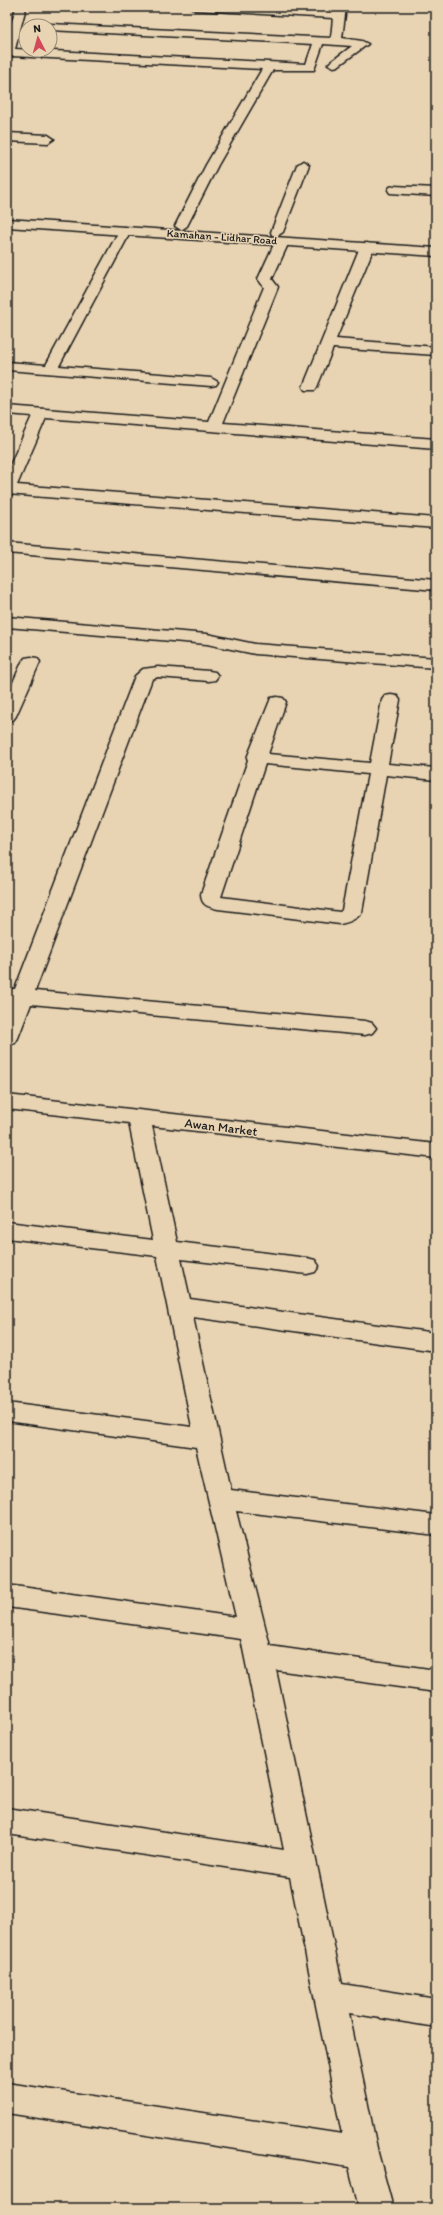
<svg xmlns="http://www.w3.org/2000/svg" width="443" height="2215" viewBox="0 0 443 2215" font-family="Itim,sans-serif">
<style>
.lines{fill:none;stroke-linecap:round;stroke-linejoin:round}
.minor-casing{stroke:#1c1c1c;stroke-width:3}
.major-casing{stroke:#1c1c1c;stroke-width:3}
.minor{fill:#e8d4b3;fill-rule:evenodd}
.major{fill:#e8d4b3;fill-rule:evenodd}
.labels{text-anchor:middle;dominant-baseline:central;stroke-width:3;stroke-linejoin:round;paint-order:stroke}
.far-street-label{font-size:11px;fill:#1c1c1c;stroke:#e8d4b3}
.street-label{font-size:13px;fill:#1c1c1c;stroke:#e8d4b3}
</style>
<rect width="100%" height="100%" fill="#e8d4b3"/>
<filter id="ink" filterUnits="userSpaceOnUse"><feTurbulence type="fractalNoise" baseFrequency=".025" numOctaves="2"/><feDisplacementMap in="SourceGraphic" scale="8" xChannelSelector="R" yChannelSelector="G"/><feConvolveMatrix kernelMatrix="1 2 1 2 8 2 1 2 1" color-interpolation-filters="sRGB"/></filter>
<g filter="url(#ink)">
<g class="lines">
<defs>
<path id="minor" d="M16 7H26L15 49 306 64 313 44 50 30V26H45L50 24 331 38 333 18 195 10 190 7H253L335 12 336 7H346L342 38 362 41 368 44 338 66 334 67 328 64 352 46 323 44 314 70H273L218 165 187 226 181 230 175 226 206 165 262 69 12 56 7 58V39Z
M7 133 48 135 54 139 48 143 7 141Z
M303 161 309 165 283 232 277 236 272 235 271 232 297 165Z
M394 186 436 188V196L390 193 388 190 390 187Z
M125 227 131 231 59 366 211 378 218 382 216 385 211 386 7 370V362L46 365 119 231Z
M282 238 289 242 272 279 278 287 223 423 436 439V449L46 418 17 485 436 518V528L7 494V472L32 416 7 414V406L209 422 264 287 258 279 275 242Z
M367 243 374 247 336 339 436 347V355L333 348 317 387 315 390H305L303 387 360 247Z
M7 543 436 580V590L7 553Z
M7 617 207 634 255 644 436 658V668L255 654 207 644 7 627Z
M31 657 37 658 40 662 16 716 13 720 7 721V696L22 662 25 658Z
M158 667 209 671 215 672 218 676 215 680 209 681 158 677 152 679 35 991 365 1021 372 1023 376 1028 372 1033 365 1035 31 1004 18 1038 15 1043 7 1045V1010L10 1002 7 1001V989H15L135 676 143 669Z
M391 695 397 696 400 700 388 764 436 768V780L386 775 362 912C356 920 349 922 340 924L218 909C208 907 201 905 201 894L248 760 247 758 271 698 277 697 283 698 286 702 268 754 370 763 382 700 385 696ZM265 764 368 774 342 910 340 912 221 897Z
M7 1095 436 1144V1158L152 1126 177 1242 307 1258 315 1260 319 1266 315 1272 307 1274 181 1259 190 1299 436 1333V1351L193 1317 231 1490 436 1515V1535L236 1511 270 1646 436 1670V1692L276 1670 342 1984 436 1999V2027L349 2013 378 2153 393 2208H359L349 2167 7 2113V2083L342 2134 290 1877 7 1834V1808L284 1850 241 1639 7 1607V1585L236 1617 196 1447 7 1421V1403L192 1427 157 1256 7 1238V1222L153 1240 129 1123 7 1109Z"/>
<path id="major" d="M7 219 436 248V256L7 227Z"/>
</defs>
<use href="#minor" class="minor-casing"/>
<use href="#major" class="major-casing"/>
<use href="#minor" class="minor"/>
<use href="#major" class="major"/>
</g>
</g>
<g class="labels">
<g class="far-street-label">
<text transform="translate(222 237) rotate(4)">Kamahan - Lidhar Road</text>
</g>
<g class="street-label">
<text transform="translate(221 1127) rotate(7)">Awan Market</text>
</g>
</g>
<rect width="443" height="2215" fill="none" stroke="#e8d4b3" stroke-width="24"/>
<rect x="12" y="12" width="419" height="2191" fill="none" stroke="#1c1c1c" stroke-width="1.5" filter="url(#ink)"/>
<g transform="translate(38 38) rotate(354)"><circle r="19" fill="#e8d4b3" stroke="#968a77"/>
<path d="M0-3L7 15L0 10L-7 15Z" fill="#d1495b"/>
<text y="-6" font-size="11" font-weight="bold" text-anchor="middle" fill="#1c1c1c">N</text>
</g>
</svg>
